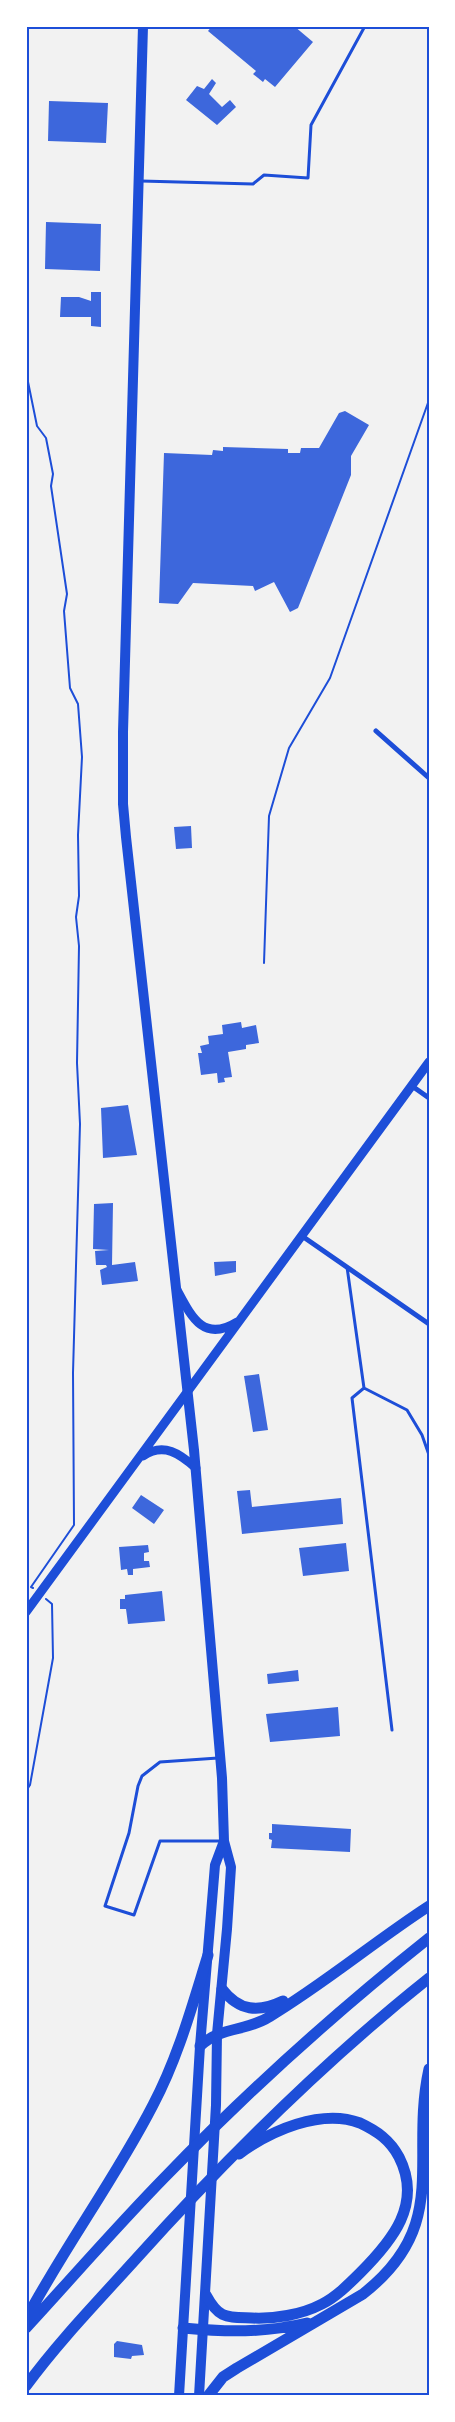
<svg xmlns="http://www.w3.org/2000/svg" width="455" height="2422" viewBox="0 0 455 2422" font-family="'Fira Sans Condensed',sans-serif">
<style>
.building{fill:#3d67dc}
.lines{fill:none;stroke-linecap:round;stroke-linejoin:round}
.path{stroke:#1d4ed8;stroke-width:2}
.service{stroke:#1d4ed8;stroke-width:3}
.minor{stroke:#1d4ed8;stroke-width:5}
.secondary{stroke:#1d4ed8;stroke-width:9}
.primary{stroke:#1d4ed8;stroke-width:10}
.motorway{stroke:#1d4ed8;stroke-width:11}
.neatline{fill:none;stroke:#1d4ed8;stroke-width:2}
</style>
<rect width="100%" height="100%" fill="#f2f2f2"/>
<path class="building" d="M212 26H294L313 42 275 87 265 79 263 82 253 74 256 71 208 31Z
M212 79 216 83 209 94 222 107 230 100 236 107 217 125 186 100 197 86 204 89Z
M49 101 108 103 106 143 48 141Z
M46 222 101 224 100 271 45 269Z
M91 292H101V327L91 326V317H60L61 297H79L91 301Z
M345 411 369 425 351 456V475L298 608 290 612 274 582 255 591 253 586 193 583 178 604 159 603 164 453 212 455 213 450 223 451V447L288 449V453H300L301 448H319L339 413Z
M191 826 192 848 176 849 174 827Z
M241 1022 242 1028 256 1025 259 1043 246 1045V1049L228 1052 232 1077 224 1078 225 1082 218 1083 217 1073 201 1075 198 1053H202L200 1046 209 1044 208 1036 223 1034 222 1025Z
M128 1105 137 1155 103 1158 101 1108Z
M113 1203 112 1265 135 1262 138 1281 102 1285 100 1270 107 1267 106 1265H96L95 1251 109 1250 93 1249 94 1204Z
M236 1261V1272L215 1276 214 1262Z
M259 1374 268 1430 253 1432 244 1376Z
M250 1490 252 1507 341 1498 343 1524 242 1534 237 1491Z
M141 1495 164 1510 154 1524 132 1508Z
M346 1543 349 1571 303 1576 299 1548Z
M148 1545 149 1552 144 1553V1561H149L150 1567 133 1569V1575H128L127 1569 121 1570 119 1547Z
M162 1591 165 1621 128 1624 126 1609H120V1599H125V1595Z
M298 1670 299 1681 268 1684 267 1674Z
M338 1707 340 1736 270 1742 266 1714Z
M272 1824 351 1829 350 1852 271 1848 272 1840 269 1839V1833H272Z
M117 2341 142 2345 144 2355 132 2356 131 2359 114 2357V2344Z"/>
<g class="lines">
<path class="path" d="M26 372 37 426 46 438 53 474 51 486 67 594 64 611 70 688 78 704 82 757 78 835 79 896 76 917 79 946 77 1063 80 1124 73 1373 74 1525 31 1587 33 1588
M264 963 269 816 289 748 330 678 429 400
M26 1791 30 1785 53 1658 52 1604 46 1599"/>
<path class="service" d="M141 181 253 184 264 175 308 178 311 125 365 26
M347 1267 364 1388
M364 1388 352 1398 392 1730
M364 1388 407 1410 422 1435 429 1455
M218 1758 160 1762 142 1776 138 1786 129 1833 105 1906 134 1915 160 1841H221"/>
<path class="minor" d="M376 731 429 778
M412 1086 429 1098
M302 1236 429 1324"/>
<path class="secondary" d="M177 1290C191 1316 203 1343 237 1322
M143 1456C164 1442 180 1454 196 1468
M26 1612 429 1062"/>
<path class="primary" d="M143 26 123 732V804L126 837 194 1450 222 1778 224 1841 231 1867 227 1929 217 2034 216 2105 199 2396
M179 2396 200 2046 215 1865 224 1841"/>
<path class="motorway" d="M222 1989C239 2011 258 2013 283 2001
M200 2046C219 2027 248 2031 269 2017 324 1984 375 1941 429 1906
M206 2295C219 2319 226 2317 252 2318 274 2319 301 2315 322 2304 336 2297 348 2285 360 2273 392 2241 423 2204 399 2157 390 2140 377 2131 360 2123 321 2108 270 2131 239 2154
M26 2319C65 2246 115 2179 153 2105 178 2058 192 2006 208 1955
M26 2328C72 2278 117 2226 165 2177 247 2092 336 2012 429 1938
M183 2328C226 2332 265 2333 307 2323
M26 2386C59 2341 98 2301 135 2260 226 2159 322 2063 429 1978
M208 2396 223 2377 237 2368 363 2294C452 2224 409 2160 429 2069"/>
</g>
<rect width="455" height="2422" fill="none" stroke="#ffffff" stroke-width="55"/>
<rect x="28" y="28" width="400" height="2366" class="neatline"/>
</svg>
